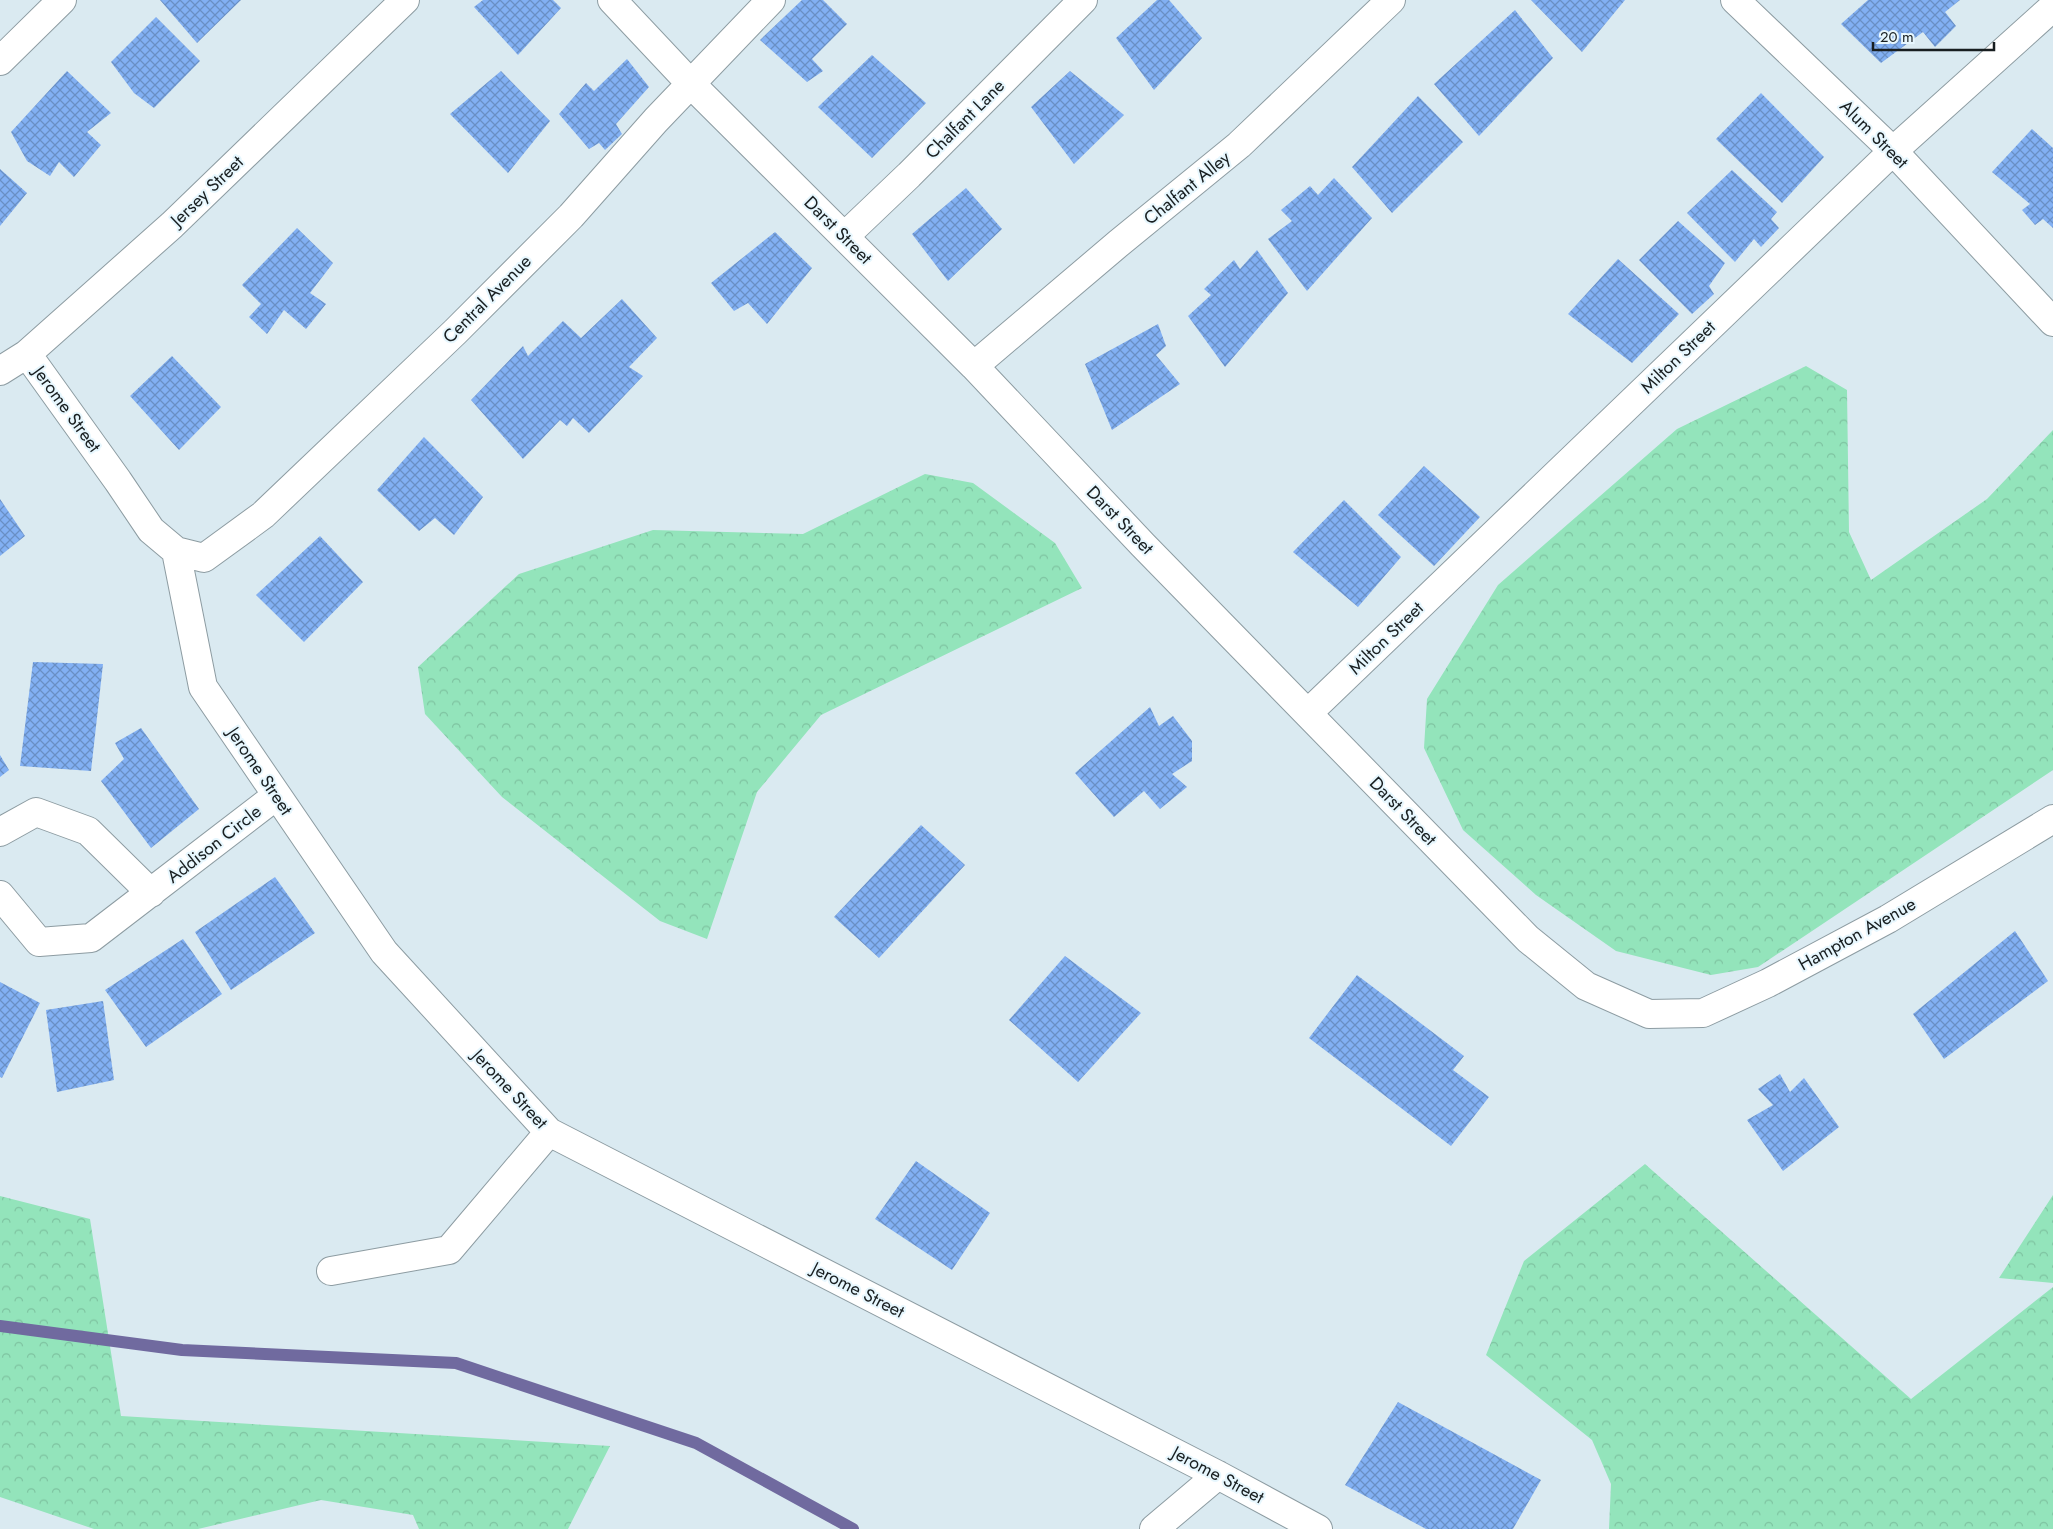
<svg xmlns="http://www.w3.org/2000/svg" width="2053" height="1529" viewBox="0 0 2053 1529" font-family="Jost,sans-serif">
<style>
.forest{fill:url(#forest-crowns)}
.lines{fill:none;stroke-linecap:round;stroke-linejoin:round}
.stream{stroke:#706a9f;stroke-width:12}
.building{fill:url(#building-cross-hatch)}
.minor-casing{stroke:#8d9ca2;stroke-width:30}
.minor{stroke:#fff;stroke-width:28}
.labels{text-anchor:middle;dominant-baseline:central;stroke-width:4;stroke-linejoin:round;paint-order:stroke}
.street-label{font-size:18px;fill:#181e20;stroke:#e7f7fe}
</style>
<defs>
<pattern id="forest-crowns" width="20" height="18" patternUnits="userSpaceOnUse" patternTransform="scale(1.25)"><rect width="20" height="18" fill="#93e4bb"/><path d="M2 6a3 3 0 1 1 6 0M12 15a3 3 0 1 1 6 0" fill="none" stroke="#7ec3a0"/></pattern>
<pattern id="building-cross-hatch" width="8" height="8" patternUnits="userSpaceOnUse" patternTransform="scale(1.25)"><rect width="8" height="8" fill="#82b0f3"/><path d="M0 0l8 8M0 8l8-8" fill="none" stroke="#698fc4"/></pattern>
</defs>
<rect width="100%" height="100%" fill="#daeaf1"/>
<path class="forest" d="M1806 366 1847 390 1849 532 1871 580 1987 499 2053 430V770L1758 967 1711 975 1616 951 1536 895 1463 830 1424 748 1427 699 1498 585 1677 429Z
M925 474 973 483 1055 543 1082 588 821 715 757 792 707 939 660 921 502 797 425 714 418 667 519 574 653 530 803 534Z
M1645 1164 1911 1399 2053 1287V1529H1609L1611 1484 1592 1440 1486 1355 1524 1261Z
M2053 1195V1283L1999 1278Z
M0 1196 90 1219 121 1416 610 1446 568 1529H419L413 1515 321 1500 198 1529H94L0 1497Z"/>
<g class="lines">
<path class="stream" d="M0 1326 182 1350 456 1363 696 1443 853 1529"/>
</g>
<path class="building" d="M160 0H241L197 43Z
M483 0H553L561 8 518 55 474 7Z
M802 0H823L847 24 812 59 823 71 807 82 760 40Z
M1157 0H1169L1202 38 1154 90 1116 38Z
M1531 0H1625L1582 52Z
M1868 0H1960L1945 12 1956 26 1935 47 1923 32 1881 63 1841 24Z
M1515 10 1553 58 1479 136 1434 84Z
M156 17 200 61 154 108 134 93 111 62Z
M872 55 926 103 872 158 818 107Z
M627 59 649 87 616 124 622 134 605 150 599 143 589 149 559 114 586 83 594 91Z
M67 71 111 113 87 132 101 145 74 177 59 162 50 176 27 161 11 132Z
M501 71 550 121 508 173 450 114Z
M1070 71 1124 115 1074 164 1031 107Z
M1761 93 1824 157 1782 203 1716 139Z
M1418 96 1463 142 1392 213 1352 167Z
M2032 129 2053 148V228L2043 219 2035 225 2022 210 2030 204 1992 172Z
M0 169 27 193 0 226Z
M1732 170 1777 212 1771 219 1779 228 1761 247 1754 239 1735 262 1687 213Z
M1334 178 1372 218 1307 291 1268 239 1292 221 1281 210 1310 186 1318 195Z
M966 188 1002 229 948 281 912 234Z
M1678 221 1725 263 1709 286 1714 294 1692 314 1639 260Z
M297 228 333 263 310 293 326 304 306 329 284 310 267 334 249 317 261 304 242 285Z
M775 232 812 268 767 324 748 303 734 311 711 283Z
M1257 250 1288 293 1225 367 1188 316 1211 295 1204 289 1234 260 1240 269Z
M1618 259 1679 314 1632 363 1568 314Z
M622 299 657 338 629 367 643 376 589 433 573 418 567 426 560 420 523 459 471 400 523 346 528 356 563 321 581 338Z
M1158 324 1166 346 1156 355 1180 384 1112 430 1085 364Z
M172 356 221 407 179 450 130 396Z
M424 437 483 497 454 535 435 518 419 531 377 490Z
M1424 466 1480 517 1434 566 1378 515Z
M0 499 25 536 0 556Z
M1344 500 1401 557 1358 607 1293 552Z
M320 536 363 582 304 642 256 595Z
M33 662 103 664 91 771 20 766Z
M1150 707 1159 726 1173 716 1192 741V761L1172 774 1187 787 1160 809 1144 791 1114 817 1075 773Z
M141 728 199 809 151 848 101 781 124 759 115 743Z
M0 755 9 770 0 777Z
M921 825 965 865 879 958 834 917Z
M275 877 315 933 231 990 195 932Z
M2015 931 2048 981 1944 1059 1913 1014Z
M183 939 222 994 146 1047 105 990Z
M1065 956 1141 1013 1078 1082 1009 1020Z
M1357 975 1464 1056 1453 1070 1489 1097 1451 1146 1309 1038Z
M0 982 40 1003 2 1078 0 1077Z
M103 1001 114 1080 57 1092 46 1010Z
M1780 1074 1790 1092 1804 1078 1839 1127 1783 1171 1747 1120 1773 1105 1758 1089Z
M916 1161 990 1213 952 1270 875 1219Z
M1398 1402 1541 1480 1513 1529H1426L1345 1485Z"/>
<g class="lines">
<defs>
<path id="minor" d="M612 0 691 84 974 366 1143 545 1528 939 1586 986 1649 1014 1703 1013 1768 983 1888 919 2053 819
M1735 0 1893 151 2053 322
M0 61 62 0
M845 236 909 175 1083 0
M27 354 118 481 151 530 176 551 203 687 384 952 549 1132 1218 1475 1318 1529
M974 366 1119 243 1239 145 1391 0
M0 371 27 354 172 225 405 0
M176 551 204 558 263 515 455 332 571 216 656 120 771 0
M1308 713 1893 151 2053 7
M0 832 36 812 88 831 151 893
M0 895 39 942 91 938 276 796
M331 1271 449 1250 549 1132
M1154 1529 1218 1475"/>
</defs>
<use href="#minor" class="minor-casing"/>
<use href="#minor" class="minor"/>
</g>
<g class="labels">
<g class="street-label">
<text transform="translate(965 119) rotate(-45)">Chalfant Lane</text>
<text transform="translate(1874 134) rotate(45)">Alum Street</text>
<text transform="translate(1187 188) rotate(-39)">Chalfant Alley</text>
<text transform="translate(207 191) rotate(-44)">Jersey Street</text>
<text transform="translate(838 230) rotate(45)">Darst Street</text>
<text transform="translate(487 299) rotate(-45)">Central Avenue</text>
<text transform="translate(1678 357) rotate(-44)">Milton Street</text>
<text transform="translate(67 409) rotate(54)">Jerome Street</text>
<text transform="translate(1120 520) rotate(46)">Darst Street</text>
<text transform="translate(1386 638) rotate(-44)">Milton Street</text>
<text transform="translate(260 771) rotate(56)">Jerome Street</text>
<text transform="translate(1403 811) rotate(46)">Darst Street</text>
<text transform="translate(214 844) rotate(-38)">Addison Circle</text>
<text transform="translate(1857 934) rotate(-29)">Hampton Avenue</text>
<text transform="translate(510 1089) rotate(47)">Jerome Street</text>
<text transform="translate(858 1290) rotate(27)">Jerome Street</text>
<text transform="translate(1218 1475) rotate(28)">Jerome Street</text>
</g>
</g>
<path d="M1873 42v8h121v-8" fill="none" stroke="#181e20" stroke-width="2.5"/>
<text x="1880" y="42" font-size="15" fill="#181e20" stroke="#e7f7fe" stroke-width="4" paint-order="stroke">20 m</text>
</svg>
